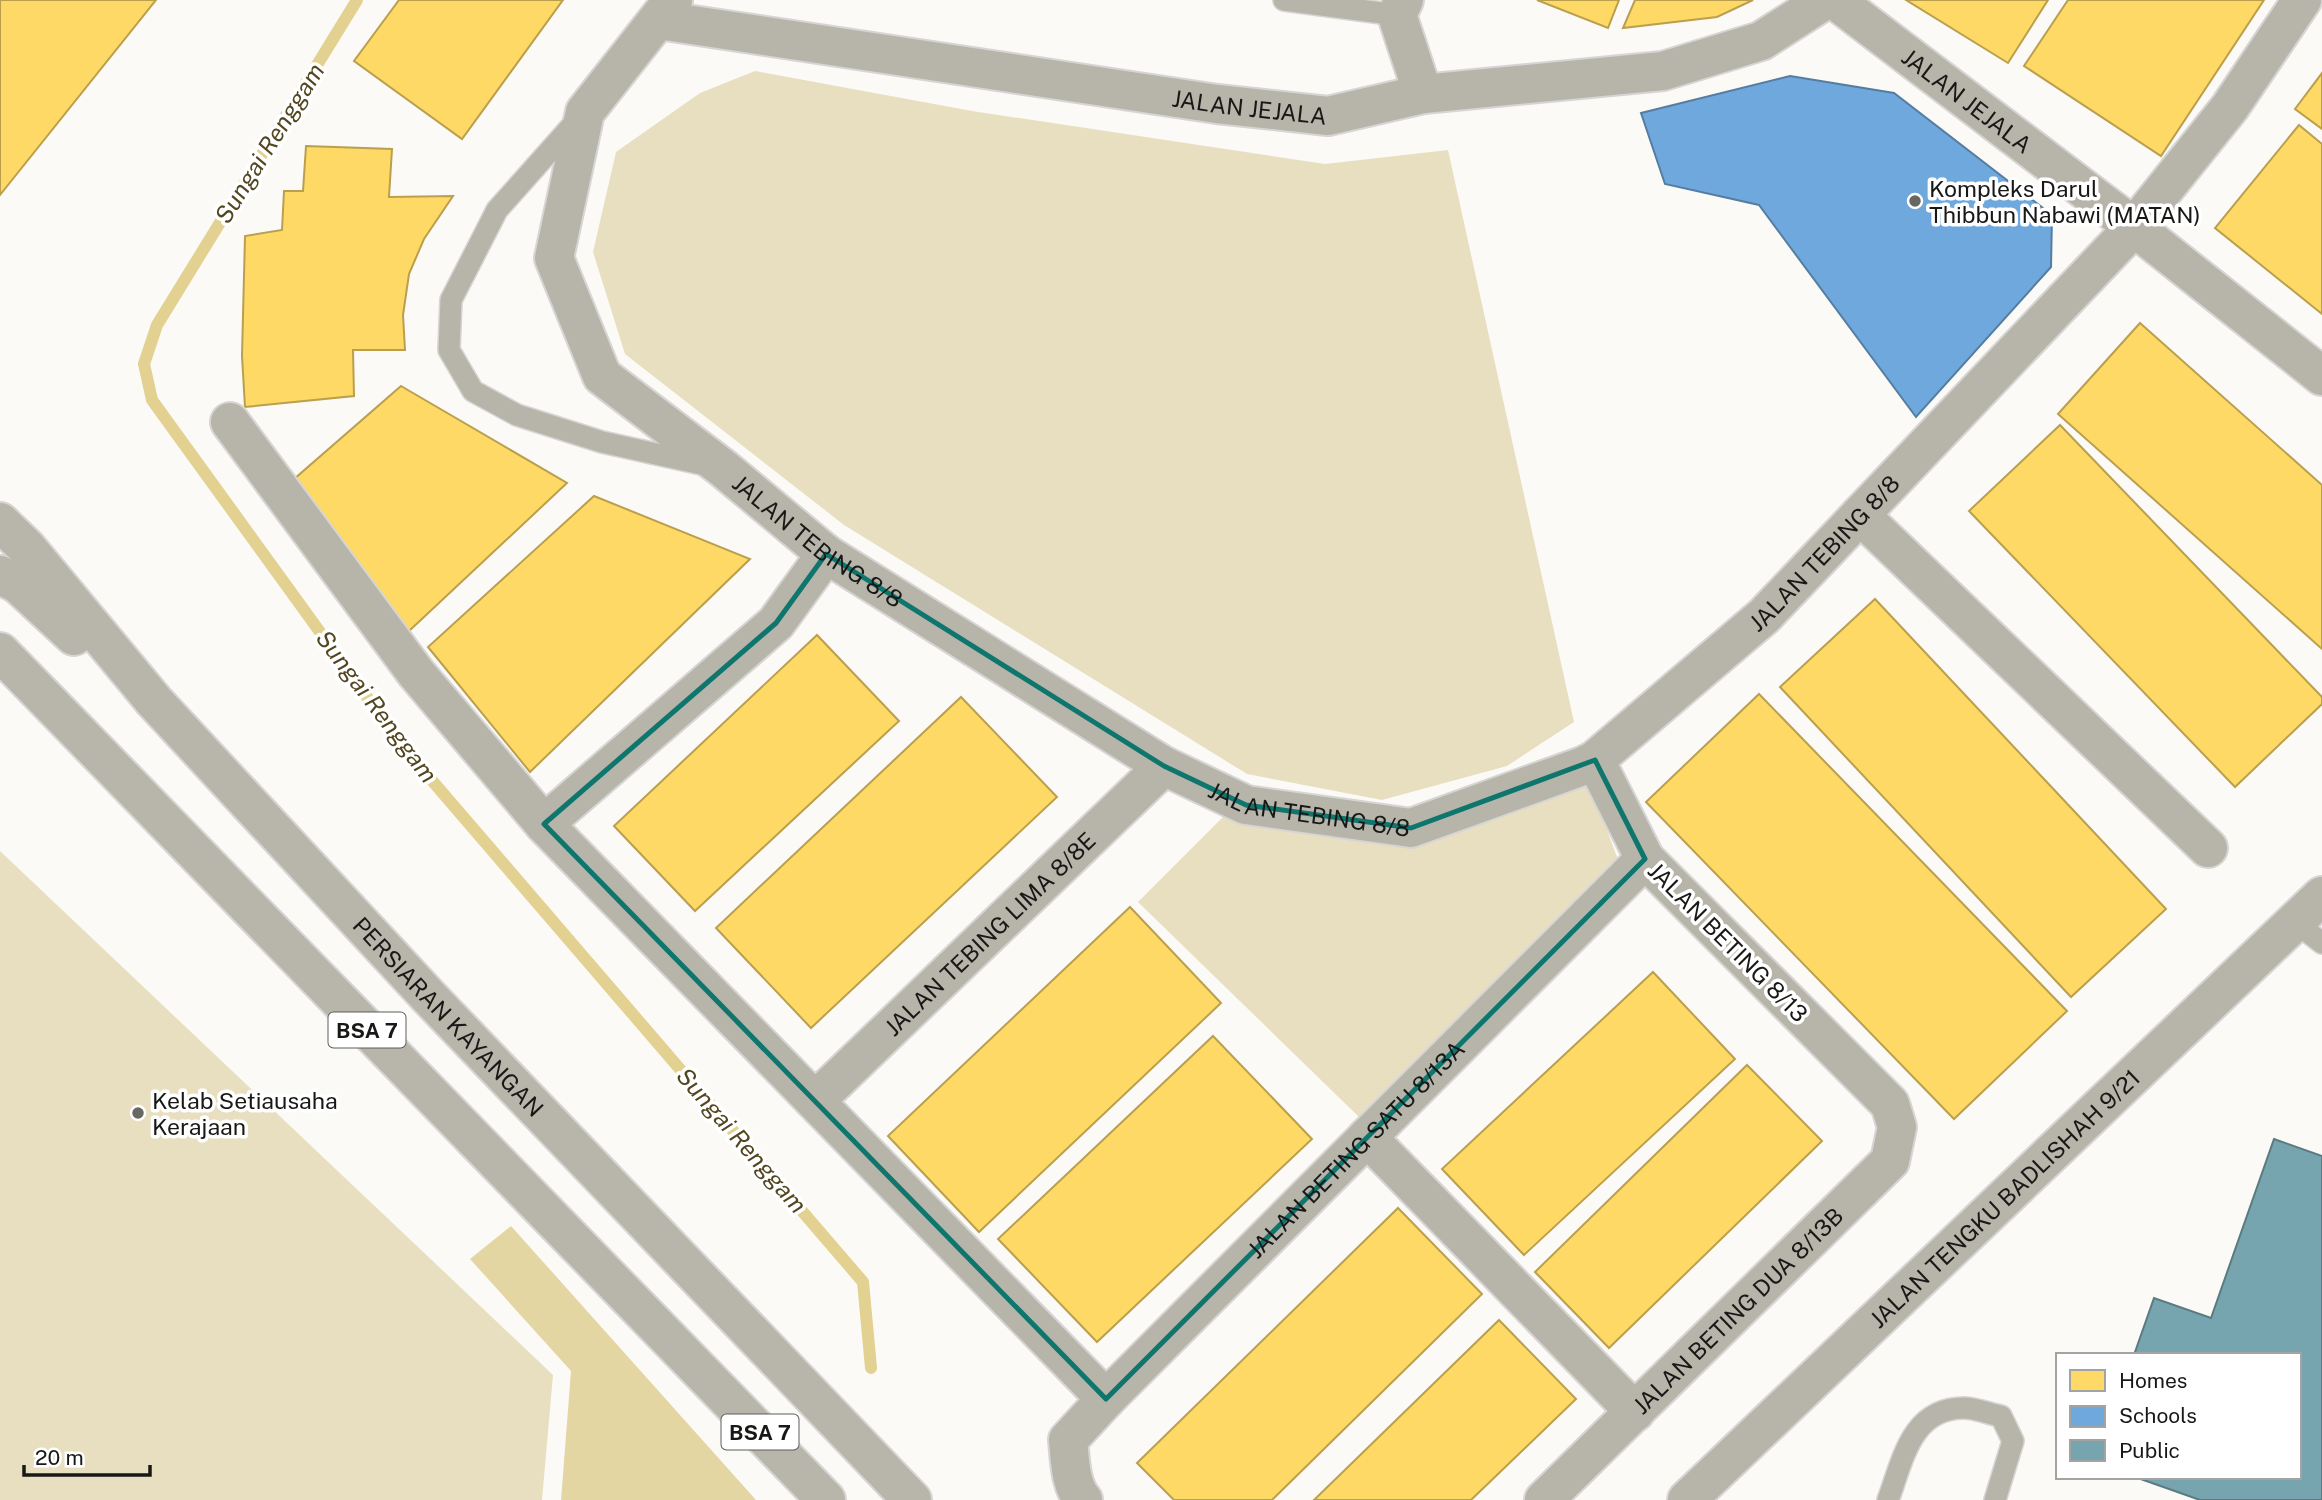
<svg xmlns="http://www.w3.org/2000/svg" width="2322" height="1500" viewBox="0 0 2322 1500" font-family="'Public Sans',sans-serif">
<style>
.green{fill:#e8dfc1}
.forest{fill:#e4d6a3}
.homes{fill:#ffd966;stroke:#ba9f4e;stroke-width:2}
.schools{fill:#6fa8dc;stroke:#557da1;stroke-width:2}
.public{fill:#76a5af;stroke:#5a7b81;stroke-width:2}
.lines{fill:none;stroke-linecap:round;stroke-linejoin:round}
.stream{stroke:#e3d191;stroke-width:12}
.service-casing{stroke:#d6d5d3;stroke-width:24}
.minor-casing{stroke:#d6d5d3;stroke-width:42}
.tertiary-casing{stroke:#d6d5d3;stroke-width:42}
.primary-casing{stroke:#d6d5d3;stroke-width:42}
.service{stroke:#b7b4aa;stroke-width:21}
.minor{stroke:#b7b4aa;stroke-width:38}
.tertiary{stroke:#b7b4aa;stroke-width:38}
.primary{stroke:#b8b5aa;stroke-width:38}
.marked{fill:none;stroke:#0f766e;stroke-width:5;stroke-linejoin:round}
.poi-dot{fill:#676764;stroke:#fff;stroke-width:2.5}
.labels{text-anchor:middle;dominant-baseline:central;stroke-width:7;stroke-linejoin:round;paint-order:stroke}
.shield{fill:#fff;stroke:#5d5d5c;stroke-width:2}
.shield-label{font-size:21px;font-weight:bold;fill:#181816}
.street-label{font-size:23px;fill:#181816;stroke:#fff}
.poi-label{font-size:23px;fill:#181816;stroke:#fff;text-anchor:start}
.water-label{font-size:24px;font-style:italic;fill:#534721;stroke:#fff}
</style>
<rect width="100%" height="100%" fill="#fbfaf6"/>
<path class="green" d="M755 71 972 111 1325 164 1448 150 1574 722 1507 766 1382 800 1247 774 844 525 625 354 593 252 616 152 700 93Z
M1590 786 1619 862 1359 1117 1138 902 1230 810 1411 839Z
M0 851 553 1375 542 1500H0Z"/>
<path class="forest" d="M511 1226 756 1500H561L571 1371 470 1259Z"/>
<path class="homes" d="M0 0H156L0 195Z
M399 0H563L462 139 354 61Z
M1537 0H1619L1608 28Z
M1635 0H1753L1717 17 1623 28Z
M1906 0H2048L2008 63Z
M2068 0H2264L2161 156 2024 66Z
M2322 73V129L2295 109Z
M2299 125 2322 144V314L2215 228Z
M306 146 392 149 389 197 453 196 424 239 409 274 403 315 405 350H353L354 396 245 407 242 356 245 236 282 230 284 191H303Z
M2140 323 2322 485V649L2058 414Z
M401 386 567 483 408 632 293 480Z
M2060 425 2322 697V704L2235 787 1969 511Z
M594 496 750 559 530 772 428 647Z
M1875 599 2166 909 2071 997 1780 687Z
M817 635 899 721 695 911 614 826Z
M1759 694 2067 1011 1954 1119 1646 802Z
M961 697 1057 797 811 1028 716 928Z
M1130 907 1221 1003 979 1232 888 1136Z
M1653 972 1735 1059 1524 1255 1442 1169Z
M1213 1036 1312 1139 1097 1342 998 1239Z
M1747 1065 1822 1141 1609 1348 1535 1272Z
M1398 1208 1482 1294 1272 1500H1174L1137 1463Z
M1499 1320 1576 1399 1471 1500H1314Z"/>
<path class="schools" d="M1790 76 1894 93 2052 215 2051 267 1916 417 1759 205 1665 184 1641 113Z"/>
<path class="public" d="M2274 1139 2322 1156V1500H2200L2135 1477H2299V1355H2134L2154 1298 2211 1318Z"/>
<g class="lines">
<path class="stream" d="M357 0 157 325 144 364 152 400 404 748 863 1282 871 1368"/>
<defs>
<path id="service" d="M1284 0 1397 15
M579 118 497 210 451 300 449 350 473 391 517 415 602 442 706 465
M2295 922 2322 943
M1888 1500C1903 1460 1911 1408 1964 1408 1976 1408 1989 1414 2001 1416L2013 1441 1995 1500"/>
<g id="minor">
<path id="s1" d="M673 0 585 112 554 258 602 376 724 469 826 554 1164 766 1246 805 1411 828 1583 766 1595 760 1764 616 2134 227 2230 107 2302 0"/>
<path d="M1404 0 1397 15 1423 94"/>
<path id="s2" d="M1835 0 2134 227 2322 376"/>
<path id="s3" d="M659 20 1217 104 1328 116 1423 94 1663 71 1761 41 1825 0"/>
<path d="M230 422 416 673 544 824 1106 1399"/>
<path d="M1860 515 2208 848"/>
<path d="M544 824 776 623 826 554"/>
<path id="s4" d="M815 1101 1164 766"/>
<path d="M1367 1137 1635 1412"/>
<path id="s5" d="M1083 1500C1070 1485 1070 1459 1068 1440L1106 1399 1645 859"/>
<path id="s6" d="M1544 1500 1890 1161 1897 1127 1890 1104 1645 859 1595 760"/>
</g>
<g id="tertiary">
<path id="s7" d="M1687 1500 2322 896"/>
</g>
<g id="primary">
<path id="s8" d="M0 522 27 548 154 701 428 996 912 1500"/>
<path d="M0 575 18 584 74 636"/>
<path d="M0 652 826 1500"/>
</g>
</defs>
<use href="#service" class="service-casing"/>
<use href="#minor" class="minor-casing"/>
<use href="#tertiary" class="tertiary-casing"/>
<use href="#primary" class="primary-casing"/>
<use href="#service" class="service"/>
<use href="#minor" class="minor"/>
<use href="#tertiary" class="tertiary"/>
<use href="#primary" class="primary"/>
</g>
<path class="marked" d="M826 554 1164 766 1246 805 1411 828 1595 760 1645 859 1106 1399 544 824 776 623Z"/>
<g class="poi-dot">
<circle cx="1915" cy="201" r="7"/>
<circle cx="138" cy="1113" r="7"/>
</g>
<g class="labels">
<g class="shield">
<rect x="328.5" y="1012.5" width="77" height="35" rx="5"/>
<rect x="721.5" y="1414.5" width="77" height="35" rx="5"/>
</g>
<g class="shield-label">
<text x="367" y="1030">BSA 7</text>
<text x="760" y="1432">BSA 7</text>
</g>
<g class="street-label">
<text stroke="none"><textPath href="#s2" startOffset="166">JALAN JEJALA</textPath></text>
<text stroke="none"><textPath href="#s3" startOffset="597">JALAN JEJALA</textPath></text>
<text stroke="none"><textPath href="#s1" startOffset="691">JALAN TEBING 8/8</textPath></text>
<text stroke="none"><textPath href="#s1" startOffset="1867">JALAN TEBING 8/8</textPath></text>
<text stroke="none"><textPath href="#s1" startOffset="1258">JALAN TEBING 8/8</textPath></text>
<text stroke="none"><textPath href="#s4" startOffset="242">JALAN TEBING LIMA 8/8E</textPath></text>
<text transform="translate(1728 942) rotate(45)">JALAN BETING 8/13</text>
<text stroke="none"><textPath href="#s8" startOffset="668">PERSIARAN KAYANGAN</textPath></text>
<text stroke="none"><textPath href="#s5" startOffset="472">JALAN BETING SATU 8/13A</textPath></text>
<text stroke="none"><textPath href="#s7" startOffset="438">JALAN TENGKU BADLISHAH 9/21</textPath></text>
<text stroke="none"><textPath href="#s6" startOffset="271">JALAN BETING DUA 8/13B</textPath></text>
</g>
<g class="poi-label">
<text x="1929" y="188">Kompleks Darul<tspan x="1929" dy="26">Thibbun Nabawi (MATAN)</tspan></text>
<text x="152" y="1100">Kelab Setiausaha<tspan x="152" dy="26">Kerajaan</tspan></text>
</g>
<g class="water-label">
<text transform="translate(269 143) rotate(-58)">Sungai Renggam</text>
<text transform="translate(377 706) rotate(53)">Sungai Renggam</text>
<text transform="translate(742 1140) rotate(49)">Sungai Renggam</text>
</g>
</g>
<rect x="2056" y="1353" width="245" height="126" fill="#ffffff" stroke="#a3a3a2" stroke-width="2"/>
<rect x="2070" y="1370" width="35" height="21" fill="#ffd966" stroke="#a3a3a2" stroke-width="2"/>
<text x="2119" y="1388" font-size="21" fill="#181816">Homes</text>
<rect x="2070" y="1406" width="35" height="21" fill="#6fa8dc" stroke="#a3a3a2" stroke-width="2"/>
<text x="2119" y="1423" font-size="21" fill="#181816">Schools</text>
<rect x="2070" y="1440" width="35" height="21" fill="#76a5af" stroke="#a3a3a2" stroke-width="2"/>
<text x="2119" y="1458" font-size="21" fill="#181816">Public</text>
<path d="M24 1465v10h126v-10" fill="none" stroke="#181816" stroke-width="3.5"/>
<text x="35" y="1465" font-size="21" fill="#181816" stroke="#ffffff" stroke-width="5" paint-order="stroke">20 m</text>
</svg>
